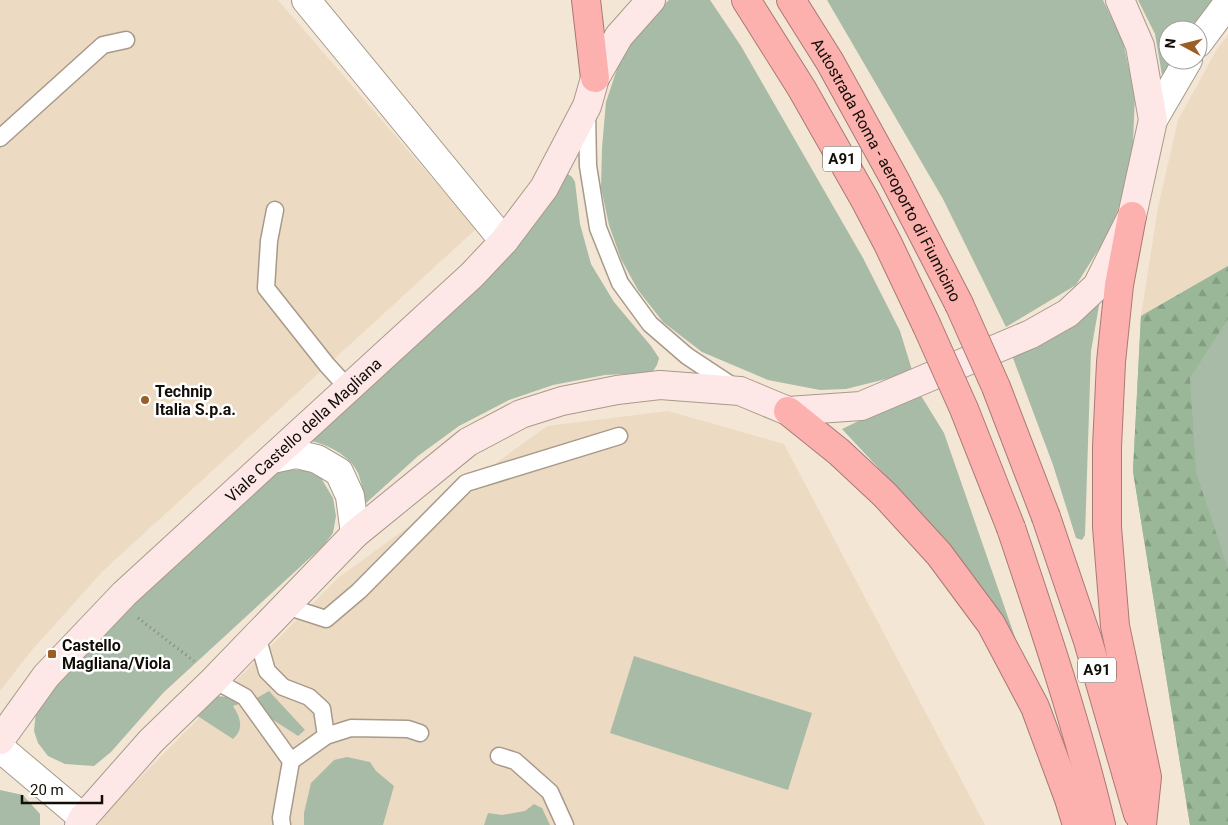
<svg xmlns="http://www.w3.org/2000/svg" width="1228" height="825" viewBox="0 0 1228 825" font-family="Roboto,sans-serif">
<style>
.built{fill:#eddac3}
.green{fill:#a8bba6}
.forest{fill:url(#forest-firs)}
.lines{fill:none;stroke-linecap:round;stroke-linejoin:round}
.lane-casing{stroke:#a79a8a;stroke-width:19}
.street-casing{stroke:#a79a8a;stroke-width:30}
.secondary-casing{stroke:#a79a8a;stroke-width:30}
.highway-casing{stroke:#aa7874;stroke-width:30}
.path{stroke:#898074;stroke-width:3;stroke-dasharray:1 4;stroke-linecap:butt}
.lane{stroke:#fff;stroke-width:16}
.street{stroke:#fff;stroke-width:28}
.secondary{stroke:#fee8e7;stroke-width:28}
.highway{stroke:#fcb1ae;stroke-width:28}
.highway-bridge-casing{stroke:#aa7874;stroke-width:30;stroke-linecap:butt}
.highway-bridge{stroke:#fcb1ae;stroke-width:28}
.poi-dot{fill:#9d5e26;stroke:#fff;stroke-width:2}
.labels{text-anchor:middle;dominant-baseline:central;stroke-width:5;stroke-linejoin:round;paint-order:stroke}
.shield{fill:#fff;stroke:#585651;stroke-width:1}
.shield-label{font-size:15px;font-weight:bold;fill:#110d07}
.street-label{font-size:16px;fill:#110d07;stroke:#fff}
.poi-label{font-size:16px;font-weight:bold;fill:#110d07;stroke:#fff;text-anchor:start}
</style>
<defs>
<pattern id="forest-firs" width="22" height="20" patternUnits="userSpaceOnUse" patternTransform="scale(1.25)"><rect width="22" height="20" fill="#9ab798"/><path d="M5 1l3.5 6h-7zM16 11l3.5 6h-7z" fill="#849c82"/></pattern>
</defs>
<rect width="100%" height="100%" fill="#f4e6d5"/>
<path class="built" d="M0 0H278L476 229 103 571 31 651 0 691Z
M1228 35V266L1141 316 1158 207 1178 120 1217 49Z
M668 411 784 444 985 825H98L103 815 338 578 547 426Z"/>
<path class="green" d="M669 0H710L741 46 863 258 900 331 912 370 890 378 846 389 820 390 768 380 702 352 663 322 638 290 621 259 609 225 601 188 602 148 606 102 621 57 646 21Z
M827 0H1103L1123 42 1135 95 1132 166 1111 230 1076 285 1006 327 943 199Z
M1138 0H1213L1192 30H1168V60H1172L1162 75 1155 34Z
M568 174 572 177 575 182 580 224 591 264 614 302 651 346 659 358 657 365 653 371 646 373 605 375 553 385 509 400 459 426 418 456 365 504C363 494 362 483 358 473 350 455 325 443 306 440L561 180Z
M1228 266V825H1190L1133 471 1141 316Z
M1100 300 1091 351 1085 535 1082 540 1076 538 1053 465 1010 350 1037 347 1065 329Z
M920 394 944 433 1017 643 928 521 842 429 904 399Z
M285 470H305L321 478 333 498 336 516 333 533 324 545 163 693 111 752 94 766 65 764 48 756 38 743 34 731 36 711 43 697 101 631 270 473Z
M634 656 812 713 788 790 610 733Z
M269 691 305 730 298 736 264 714 255 699Z
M215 696 228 697 239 704 233 706C241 718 244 729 233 739L196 715Z
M347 757 370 762 376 771 394 786 383 825H304V813L311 783 334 760Z
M0 790 23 795 40 814V825H0Z
M534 804 542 808 550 825H484L488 813 502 815 525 811Z"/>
<path class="forest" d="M1228 266V319L1190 378 1196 472 1228 569V825H1190L1133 471 1141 316Z"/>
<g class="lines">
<defs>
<path id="lane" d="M587 113 588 166 598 228 620 283 650 324 687 356 734 387
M0 138 103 45 126 40
M275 210 269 241 266 288 327 365 348 388
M286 606 326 619 359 591 466 483 619 436
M257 636 267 671 283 687 309 697 322 709 326 736
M214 680 245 697 291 761
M499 756 515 761 550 792 565 825
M282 825 281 818 291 761 326 736 351 728 408 729 420 733"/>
<path id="street" d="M306 0 504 241
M1198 43 1228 3
M1153 120 1188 60
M272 459 296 454 317 459 339 472 350 496 355 534
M0 748 83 818"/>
<g id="secondary">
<path id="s1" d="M0 740 46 676 124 594 472 275 504 241 544 188 587 106 595 78 619 36 651 0"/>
<path d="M79 825 83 818 151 741 214 680 355 534 468 442 521 414 562 401 617 390 660 385 740 391 788 411 861 406 1031 334 1068 313 1097 286 1132 216 1153 120 1140 46 1120 0"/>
</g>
<g id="highway">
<path d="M586 0 595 78"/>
<path d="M746 0 802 89 865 200 888 244 926 324"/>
<path id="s2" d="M791 0 830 62 895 180 959 304"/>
<path d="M1132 216 1119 285 1111 362 1107 447V527L1115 626 1147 777 1142 825"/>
<path d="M788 411 839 452 885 495 939 554 991 624 1035 707 1069 799 1077 825"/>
<path d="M1046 517 1088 641 1138 814"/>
<path d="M1011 528C1044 626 1077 724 1101 825"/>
</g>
</defs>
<use href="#lane" class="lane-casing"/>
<use href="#street" class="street-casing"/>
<use href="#secondary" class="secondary-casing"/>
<use href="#highway" class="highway-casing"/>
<path class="path" d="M138 618 194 661"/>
<use href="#lane" class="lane"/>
<use href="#street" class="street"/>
<use href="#secondary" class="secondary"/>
<use href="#highway" class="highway"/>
<defs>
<path id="highway-bridge" d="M959 304 996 387 1046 517
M926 324 964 409 1011 528"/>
</defs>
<use href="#highway-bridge" class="highway-bridge-casing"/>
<use href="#highway-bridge" class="highway-bridge"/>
</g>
<g class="poi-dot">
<circle cx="145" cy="400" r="5"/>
<rect x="47" y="649" width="10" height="10" rx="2.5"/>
</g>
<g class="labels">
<g class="shield">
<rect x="823" y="146.5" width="38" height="25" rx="4"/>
<rect x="1078" y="657.5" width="38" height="25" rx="4"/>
</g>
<g class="shield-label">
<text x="842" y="159">A91</text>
<text x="1097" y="670">A91</text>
</g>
<g class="street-label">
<text stroke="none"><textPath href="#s2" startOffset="195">Autostrada Roma - aeroporto di Fiumicino</textPath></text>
<text stroke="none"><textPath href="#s1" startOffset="435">Viale Castello della Magliana</textPath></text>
</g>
<g class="poi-label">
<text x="155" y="391">Technip<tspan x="155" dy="18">Italia S.p.a.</tspan></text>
<text x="62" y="645">Castello<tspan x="62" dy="18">Magliana/Viola</tspan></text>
</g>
</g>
<g transform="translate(1183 45) rotate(277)"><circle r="24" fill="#ffffff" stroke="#a09e9c"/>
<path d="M0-4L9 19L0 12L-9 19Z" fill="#9d5e26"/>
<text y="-8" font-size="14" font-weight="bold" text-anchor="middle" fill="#110d07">N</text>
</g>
<path d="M22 795v8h80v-8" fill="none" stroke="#110d07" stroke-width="2.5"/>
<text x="30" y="795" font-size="15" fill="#110d07" stroke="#ffffff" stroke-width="4" paint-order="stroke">20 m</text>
</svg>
